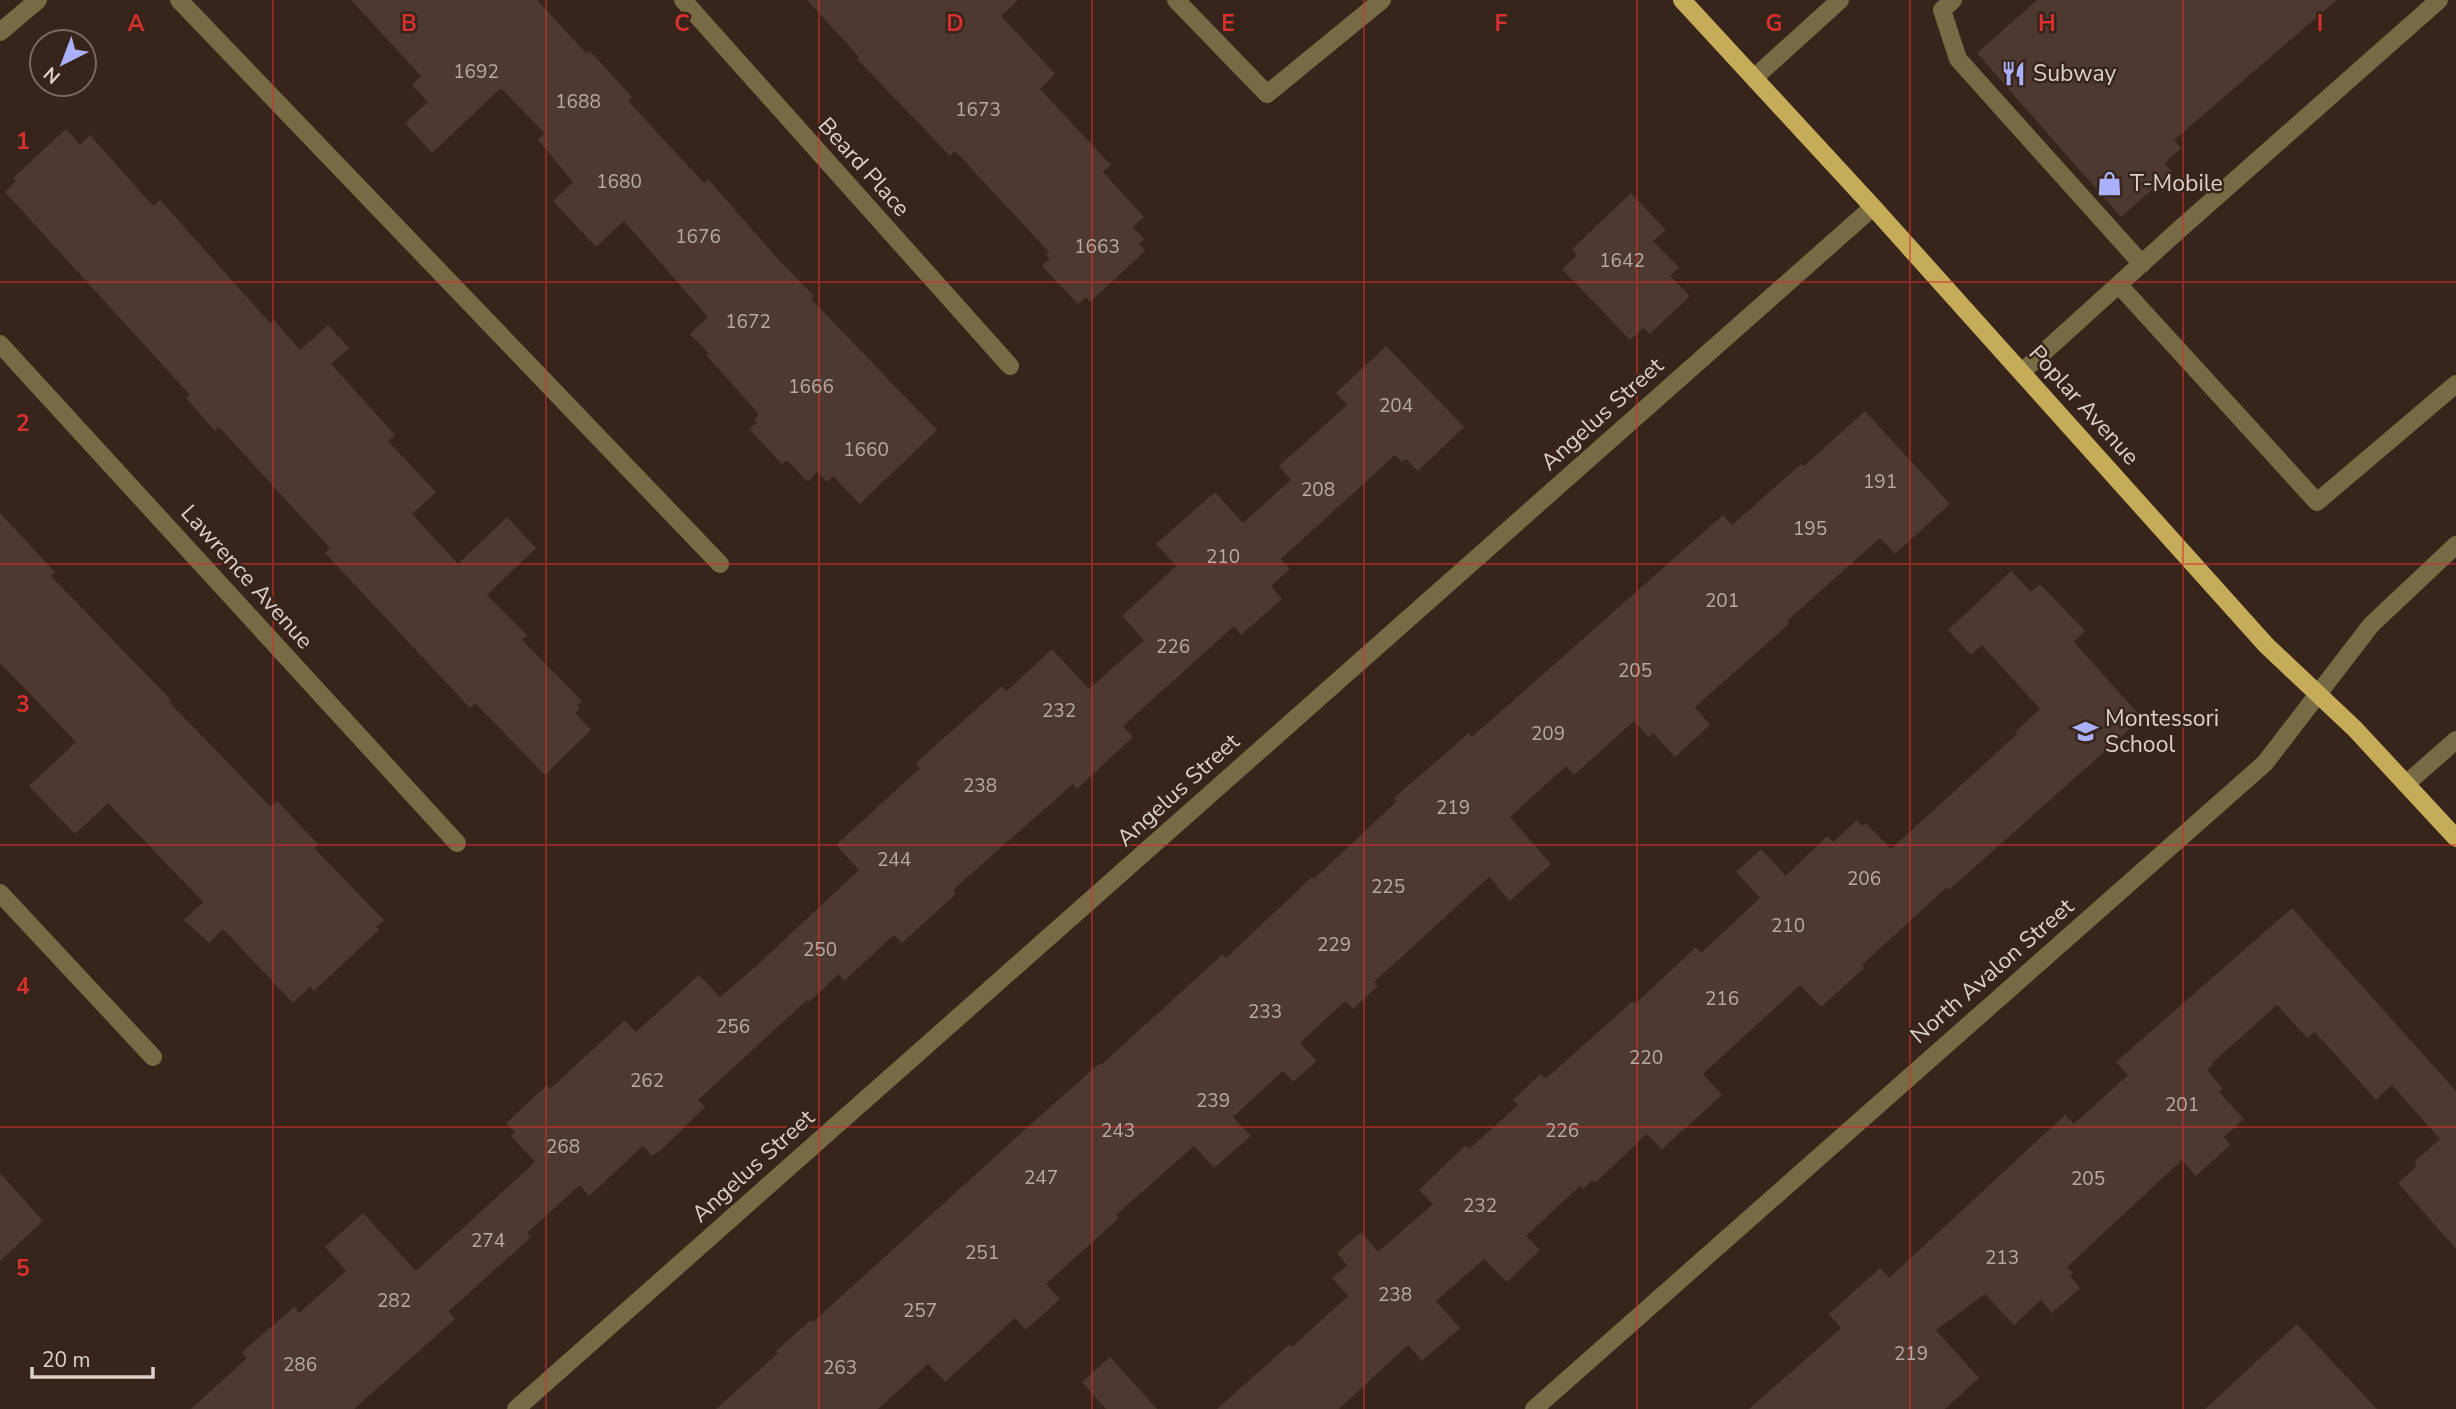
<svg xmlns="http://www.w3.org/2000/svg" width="2456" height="1409" viewBox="0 0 2456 1409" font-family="'Nunito Sans',sans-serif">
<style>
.building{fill:#4d392f}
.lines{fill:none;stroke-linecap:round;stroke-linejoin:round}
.minor{stroke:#766b44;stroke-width:18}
.major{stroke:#c5ac59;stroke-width:18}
.grid{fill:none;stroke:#d63030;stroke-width:2;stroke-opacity:0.55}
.labels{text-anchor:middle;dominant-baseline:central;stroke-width:5;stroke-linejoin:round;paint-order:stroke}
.number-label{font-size:19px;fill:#b8aaa2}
.poi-label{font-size:23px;fill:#dcd0c9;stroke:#37241a;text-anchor:start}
.street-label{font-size:23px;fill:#dcd0c9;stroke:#37241a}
.grid-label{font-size:23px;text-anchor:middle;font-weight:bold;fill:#d63030;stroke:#37241a;stroke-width:5;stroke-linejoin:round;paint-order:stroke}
</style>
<rect width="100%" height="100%" fill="#37241a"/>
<path class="building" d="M351 0H537L587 54 590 51 632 97 628 101 704 183 708 179 778 259 814 296 811 299 937 430 860 504 833 476 827 482 817 472 808 482 787 460 782 464 749 429 757 422 754 420 759 414 706 355 709 354 690 334 708 317 624 221 596 247 553 201 573 182 538 140 544 133 501 88 432 153 405 123 428 102 412 85 421 76Z
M807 0H1018L1001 16 1055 74 1040 89 1111 165 1103 172 1144 217 1133 227 1144 239 1139 244 1145 251 1090 302 1086 297 1078 304 1042 266 1050 259 1046 254 1049 252 955 151 950 156 857 59 859 57Z
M2037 0H2337L2174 140 2181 148 2165 163 2172 172 2121 217 1977 53Z
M66 129 80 145 90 135 153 206 160 200 270 323 274 320 300 350 328 325 349 348 331 364 395 435 388 441 436 492 412 514 458 564 507 517 536 548 487 595 527 635 522 640 582 701 577 706 580 708 575 713 591 730 545 775 475 703 470 708 325 553 330 548 219 427 215 431 186 398 190 395 5 192 16 181 13 178Z
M1631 193 1666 230 1653 241 1679 267 1670 276 1690 296 1650 334 1643 328 1630 340 1562 269 1577 255 1572 249Z
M1386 346 1464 427 1418 471 1406 459 1402 462 1395 455 1281 559 1290 569 1271 586 1282 599 1241 635 1234 626 1123 726 1133 737 1077 789 1073 784 953 890 956 894 902 943 894 935 844 981 839 974 809 1002 807 1000 698 1100 705 1107 662 1149 652 1156 643 1146 589 1196 580 1185 527 1233 531 1237 449 1311 455 1319 354 1409H191L247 1358 242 1352 294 1307 299 1313 346 1271 325 1247 363 1213 416 1271 535 1162 511 1136 515 1133 506 1123 547 1085 550 1089 625 1020 636 1032 699 975 720 997 753 969 859 870 836 845 920 768 916 763 1002 686 1007 691 1052 649 1089 689 1144 640 1122 616 1176 566 1156 544 1215 492 1243 523 1291 480 1279 466 1347 405 1336 393Z
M1865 411 1950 504 1895 554 1880 538 1787 621 1789 624 1695 707 1710 725 1675 757 1653 733 1649 737 1634 721 1574 775 1566 766 1510 817 1551 864 1510 901 1489 877 1374 982 1378 986 1353 1009 1345 1001 1300 1043 1317 1061 1293 1082 1283 1071 1233 1117 1251 1136 1214 1168 1194 1146 1116 1215 1119 1218 1046 1284 1060 1299 1026 1330 1015 1318 945 1382 928 1364 878 1409H716L778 1353 776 1351 811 1320 813 1322 1040 1116 1100 1063 1101 1065 1223 954 1226 958 1312 877 1314 879 1397 801 1394 798 1469 733 1472 737 1723 515 1732 525 1801 464 1804 466Z
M0 513 55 572 51 576 171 700 169 702 271 807 277 801 318 844 314 848 384 920 376 927 379 930 314 991 310 987 293 1003 223 929 209 943 184 920 203 902 108 803 75 834 29 786 76 742 0 663Z
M2011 571 2031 592 2040 584 2085 631 2074 642 2142 718 1949 890 1947 887 1862 965 1864 968 1821 1007 1800 985 1703 1074 1722 1095 1662 1149 1647 1134 1595 1183 1593 1180 1583 1189 1580 1186 1526 1236 1540 1250 1507 1282 1484 1259 1436 1301 1460 1328 1422 1361 1408 1345 1339 1409H1217L1290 1344 1292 1347 1348 1296 1332 1278 1347 1265 1337 1253 1361 1232 1378 1252 1433 1204 1419 1190 1466 1145 1469 1149 1518 1105 1513 1100 1540 1074 1545 1078 1550 1075 1633 1001 1635 1004 1696 947 1701 953 1760 898 1736 872 1761 849 1786 876 1827 836 1833 842 1857 820 1862 826 1866 823 1891 849 2017 734 2015 732 2040 709 1982 645 1971 655 1948 630Z
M2292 908 2456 1091V1249L2398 1183 2417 1166 2414 1162 2440 1139 2392 1085 2376 1100 2315 1032 2307 1038 2277 1005 2212 1063 2214 1064 2207 1070 2223 1089 2219 1092 2244 1119 2224 1137 2230 1145 2196 1176 2182 1160 2067 1267 2073 1273 2070 1276 2080 1288 2052 1313 2041 1300 2014 1325 1985 1294 1936 1330 1979 1378 1945 1409H1749L1841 1328 1829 1314 1880 1268 1889 1278 2065 1115 2074 1124 2128 1075 2116 1062Z
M0 1173 43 1221 0 1261Z
M2297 1324 2377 1409H2205Z
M1110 1357 1157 1409H1106L1082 1382Z"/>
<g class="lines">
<path class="minor" d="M179 0 720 564
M683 0 1010 366
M1176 0 1267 94 1382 0
M1953 0 1942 10 1958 59 2142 264
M0 32 38 0
M1754 78 1840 0
M2119 285 2317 502 2456 384
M0 344 457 843
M2022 372 2181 228 2439 0
M2406 784 2456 740
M0 893 153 1057
M516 1409 1873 207
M1534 1409 2265 763 2371 625 2456 545"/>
<path class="major" d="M1682 0 1873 207 2266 645 2355 729 2456 838"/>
</g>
<path class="grid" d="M273 0V1409M546 0V1409M819 0V1409M1092 0V1409M1364 0V1409M1637 0V1409M1910 0V1409M2183 0V1409M0 282H2456M0 564H2456M0 845H2456M0 1127H2456"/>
<defs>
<symbol id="restaurant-bare" viewBox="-9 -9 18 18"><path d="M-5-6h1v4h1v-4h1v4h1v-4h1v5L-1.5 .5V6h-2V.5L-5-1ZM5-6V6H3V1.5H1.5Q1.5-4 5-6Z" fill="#aab0fb" stroke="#37241a" stroke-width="2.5" paint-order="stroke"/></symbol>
<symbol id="shop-bare" viewBox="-9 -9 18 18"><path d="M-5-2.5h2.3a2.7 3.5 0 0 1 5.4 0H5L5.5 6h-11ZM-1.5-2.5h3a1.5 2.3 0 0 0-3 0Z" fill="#aab0fb" stroke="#37241a" stroke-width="2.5" paint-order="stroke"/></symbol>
<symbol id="school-bare" viewBox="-9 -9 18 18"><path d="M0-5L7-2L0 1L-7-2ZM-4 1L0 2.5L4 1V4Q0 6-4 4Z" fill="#aab0fb" stroke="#37241a" stroke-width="2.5" paint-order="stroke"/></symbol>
</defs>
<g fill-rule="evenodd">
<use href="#restaurant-bare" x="1996" y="56" width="35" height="35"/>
<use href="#shop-bare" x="2092" y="166" width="35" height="35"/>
<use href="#school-bare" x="2068" y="714" width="35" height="35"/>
</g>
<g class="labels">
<g class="number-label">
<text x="476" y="72">1692</text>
<text x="578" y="102">1688</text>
<text x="978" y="110">1673</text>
<text x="619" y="182">1680</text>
<text x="698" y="237">1676</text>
<text x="1097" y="247">1663</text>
<text x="1622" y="261">1642</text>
<text x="748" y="322">1672</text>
<text x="811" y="387">1666</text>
<text x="1396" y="406">204</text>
<text x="866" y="450">1660</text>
<text x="1880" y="482">191</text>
<text x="1318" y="490">208</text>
<text x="1810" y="529">195</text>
<text x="1223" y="557">210</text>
<text x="1722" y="601">201</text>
<text x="1173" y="647">226</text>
<text x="1635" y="671">205</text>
<text x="1059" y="711">232</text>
<text x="1548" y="734">209</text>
<text x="980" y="786">238</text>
<text x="1453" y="808">219</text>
<text x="894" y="860">244</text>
<text x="1864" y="879">206</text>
<text x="1388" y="887">225</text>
<text x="1788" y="926">210</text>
<text x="1334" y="945">229</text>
<text x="820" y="950">250</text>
<text x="1722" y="999">216</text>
<text x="1265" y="1012">233</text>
<text x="733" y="1027">256</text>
<text x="1646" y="1058">220</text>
<text x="647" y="1081">262</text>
<text x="1213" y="1101">239</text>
<text x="2182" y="1105">201</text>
<text x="1118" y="1131">243</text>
<text x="1562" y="1131">226</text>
<text x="563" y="1147">268</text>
<text x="1041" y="1178">247</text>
<text x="2088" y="1179">205</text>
<text x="1480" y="1206">232</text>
<text x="488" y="1241">274</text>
<text x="982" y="1253">251</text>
<text x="2002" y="1258">213</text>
<text x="1395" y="1295">238</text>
<text x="394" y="1301">282</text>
<text x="920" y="1311">257</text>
<text x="1911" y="1354">219</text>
<text x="300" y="1365">286</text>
<text x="840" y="1368">263</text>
</g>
<g class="poi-label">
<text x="2033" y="73">Subway</text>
<text x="2130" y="183">T-Mobile</text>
<text x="2105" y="718">Montessori<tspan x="2105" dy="26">School</tspan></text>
</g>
<g class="street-label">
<text transform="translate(864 167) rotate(48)">Beard Place</text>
<text transform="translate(2084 405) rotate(48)">Poplar Avenue</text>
<text transform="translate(1602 414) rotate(-42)">Angelus Street</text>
<text transform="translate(247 577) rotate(48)">Lawrence Avenue</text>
<text transform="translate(1178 790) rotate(-42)">Angelus Street</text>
<text transform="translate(1992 971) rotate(-41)">North Avalon Street</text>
<text transform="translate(753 1166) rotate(-42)">Angelus Street</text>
</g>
</g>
<g class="grid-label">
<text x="136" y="31">A</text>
<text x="409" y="31">B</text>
<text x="682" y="31">C</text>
<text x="955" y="31">D</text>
<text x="1228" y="31">E</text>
<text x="1501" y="31">F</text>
<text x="1774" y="31">G</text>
<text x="2047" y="31">H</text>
<text x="2320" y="31">I</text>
<text x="23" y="149">1</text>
<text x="23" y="431">2</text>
<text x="23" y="712">3</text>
<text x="23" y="994">4</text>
<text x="23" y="1276">5</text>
</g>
<g transform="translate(63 63) rotate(222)"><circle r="33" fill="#37241a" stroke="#796960" stroke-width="2"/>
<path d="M0-5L12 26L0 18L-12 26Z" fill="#aab0fb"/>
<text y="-10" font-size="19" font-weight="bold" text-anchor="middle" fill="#dcd0c9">N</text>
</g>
<path d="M32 1367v10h121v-10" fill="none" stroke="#dcd0c9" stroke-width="3.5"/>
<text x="42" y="1367" font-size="21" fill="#dcd0c9" stroke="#37241a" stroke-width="5" paint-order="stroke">20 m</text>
</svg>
